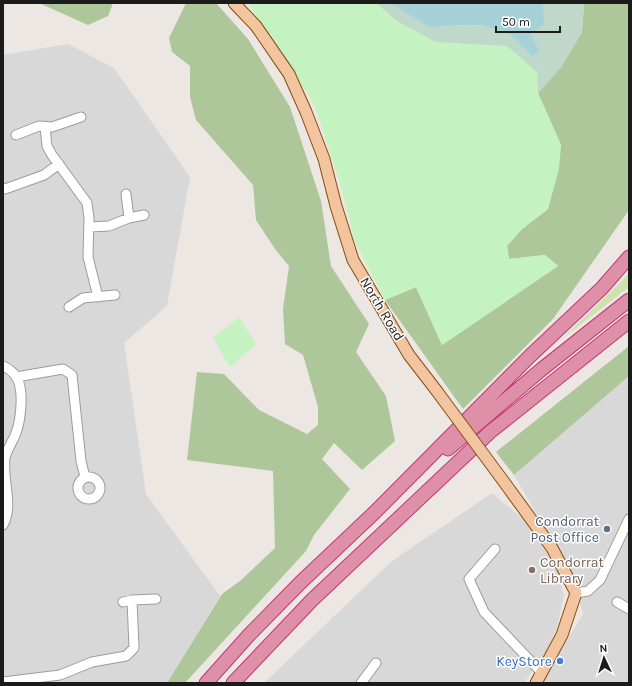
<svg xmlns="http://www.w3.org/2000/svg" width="632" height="686" viewBox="0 0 632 686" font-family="Karla,sans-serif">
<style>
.residential{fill:#d9d8d8}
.grass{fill:#cde2ac}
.forest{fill:#adc79a}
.wetland{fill:#c0d8ca}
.park{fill:#c4f3c1}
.water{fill:#a6d1d6}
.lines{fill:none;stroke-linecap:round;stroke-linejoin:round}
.minor-casing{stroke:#9c9c9c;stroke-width:11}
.major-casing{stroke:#854e0e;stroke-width:13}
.highway-casing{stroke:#c53478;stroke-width:15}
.minor{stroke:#fff;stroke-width:9}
.major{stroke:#f2c4a0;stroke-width:11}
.highway{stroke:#dd90a8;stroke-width:13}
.major-bridge-casing{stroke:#854e0e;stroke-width:13;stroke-linecap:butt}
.major-bridge{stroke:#f2c4a0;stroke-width:11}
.service-dot{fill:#5c6f8a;stroke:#fff;stroke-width:1.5}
.education-dot{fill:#8d6e63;stroke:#fff;stroke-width:1.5}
.shop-dot{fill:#3f7fe0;stroke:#fff;stroke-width:1.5}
.labels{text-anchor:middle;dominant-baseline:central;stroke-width:3;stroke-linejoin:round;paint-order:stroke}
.street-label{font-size:14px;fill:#1b1b1b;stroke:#fff}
.service-label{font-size:14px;fill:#4e5e75;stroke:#fff;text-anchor:end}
.education-label{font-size:14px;fill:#785e54;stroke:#fff;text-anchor:start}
.shop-label{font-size:14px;fill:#366cbe;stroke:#fff;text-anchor:end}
</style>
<rect width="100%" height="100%" fill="#ece7e2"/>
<path class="residential" d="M68 44 114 68 190 177 167 306 124 343 146 494 220 596 167 683H3V55Z
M629 376V683H541L583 614 573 577 514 475Z
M492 493 527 522 557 569 564 595 557 627 545 654 524 683H264L392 561Z"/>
<path class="grass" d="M629 273V287L562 339 621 282Z"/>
<path class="forest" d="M39 3H113L108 16 88 25Z
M186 3H216L248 39 290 107 321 201 331 266 369 324 356 352 386 396 395 441 362 470 334 443 322 459 350 489 314 535 306 551 185 683H167L222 594 240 581 275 548 273 471 187 460 197 372 224 374 259 410 307 434 318 425V407L303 355 285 344 283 309 289 266 275 249 256 220 253 185 196 120 190 97V66L172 52 169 38Z
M584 3H629V210L553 319 463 409 385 300 416 287 442 345 558 266 545 255 509 259 507 246 522 229 548 209 561 145 538 93 561 67 582 32Z
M629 346V376L514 475 496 452Z"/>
<path class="wetland" d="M376 3H390L430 28 444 26 481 25 509 34 532 56 531 34 543 5 542 3H584L582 32 561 67 538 93 536 72 466 45 435 42 395 20Z"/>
<path class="park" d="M248 3H376L395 20 435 42 507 46 537 72 538 93 561 145 559 169 548 209 522 229 507 246 509 259 545 255 558 266 442 345 416 287 385 300 355 242 340 183 314 104Z
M239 317 256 344 230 367 213 338Z"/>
<path class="water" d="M390 3H542L543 5 544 24 531 34 539 52 532 56 509 34 481 25 444 26 430 28Z"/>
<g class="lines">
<defs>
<path id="minor" d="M45 127 47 146 52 155 87 203 89 218 88 257 98 297
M16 135 39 126 52 127 81 117
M3 188 5 189 44 175 59 164
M126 194 129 218
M89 227 109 226 129 218 144 215
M69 307 83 298 115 295
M3 366C8 368 14 373 17 378 24 391 21 419 16 433 13 441 7 449 5 458 2 480 14 506 3 525
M16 377 63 369 72 375 81 461 85 477
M78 488a11 11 0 1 1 22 0a11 11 0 1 1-22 0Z
M495 549 469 579 484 612 542 673
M576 593 588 591 600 580 629 519
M123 602 132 600 156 599
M617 602 629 609
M3 682 60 675 92 662 126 656 134 648 132 600
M361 683 376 663"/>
<path id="major" d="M234 3 256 26 289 74 306 112 324 159 336 206 353 260 409 355 436 390
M507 486 552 548 576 593 562 635 536 683"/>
<path id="highway" d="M448 449 542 369 629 300
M206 683 249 635 300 583 374 513 530 356 602 288 629 257
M233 683 312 600 490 432 629 321"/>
</defs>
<use href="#minor" class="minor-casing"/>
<use href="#major" class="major-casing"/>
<use href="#highway" class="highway-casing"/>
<use href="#minor" class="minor"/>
<use href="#major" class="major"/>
<use href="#highway" class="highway"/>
<defs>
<path id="major-bridge" d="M436 390 507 486"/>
</defs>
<use href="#major-bridge" class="major-bridge-casing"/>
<use href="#major-bridge" class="major-bridge"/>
</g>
<circle class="service-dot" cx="607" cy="529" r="4"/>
<circle class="education-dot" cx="532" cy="570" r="4"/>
<circle class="shop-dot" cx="560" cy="661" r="4"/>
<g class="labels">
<g class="street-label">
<text transform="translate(382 309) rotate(59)">North Road</text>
</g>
<g class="service-label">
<text x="599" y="521">Condorrat<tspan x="599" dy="16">Post Office</tspan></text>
</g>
<g class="education-label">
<text x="540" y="562">Condorrat<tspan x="540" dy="16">Library</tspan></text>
</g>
<g class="shop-label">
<text x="552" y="661">KeyStore</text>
</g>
</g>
<rect width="632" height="686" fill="none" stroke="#1b1b1b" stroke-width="8"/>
<g transform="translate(604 658) rotate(356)" stroke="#ffffff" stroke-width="3" paint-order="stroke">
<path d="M0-3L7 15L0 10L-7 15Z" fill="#1b1b1b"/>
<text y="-6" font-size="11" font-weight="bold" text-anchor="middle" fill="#1b1b1b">N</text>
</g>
<path d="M496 26v6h64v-6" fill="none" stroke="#1b1b1b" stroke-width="2"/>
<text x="502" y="26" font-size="12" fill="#1b1b1b" stroke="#ffffff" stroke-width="3" paint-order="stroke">50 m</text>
</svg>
